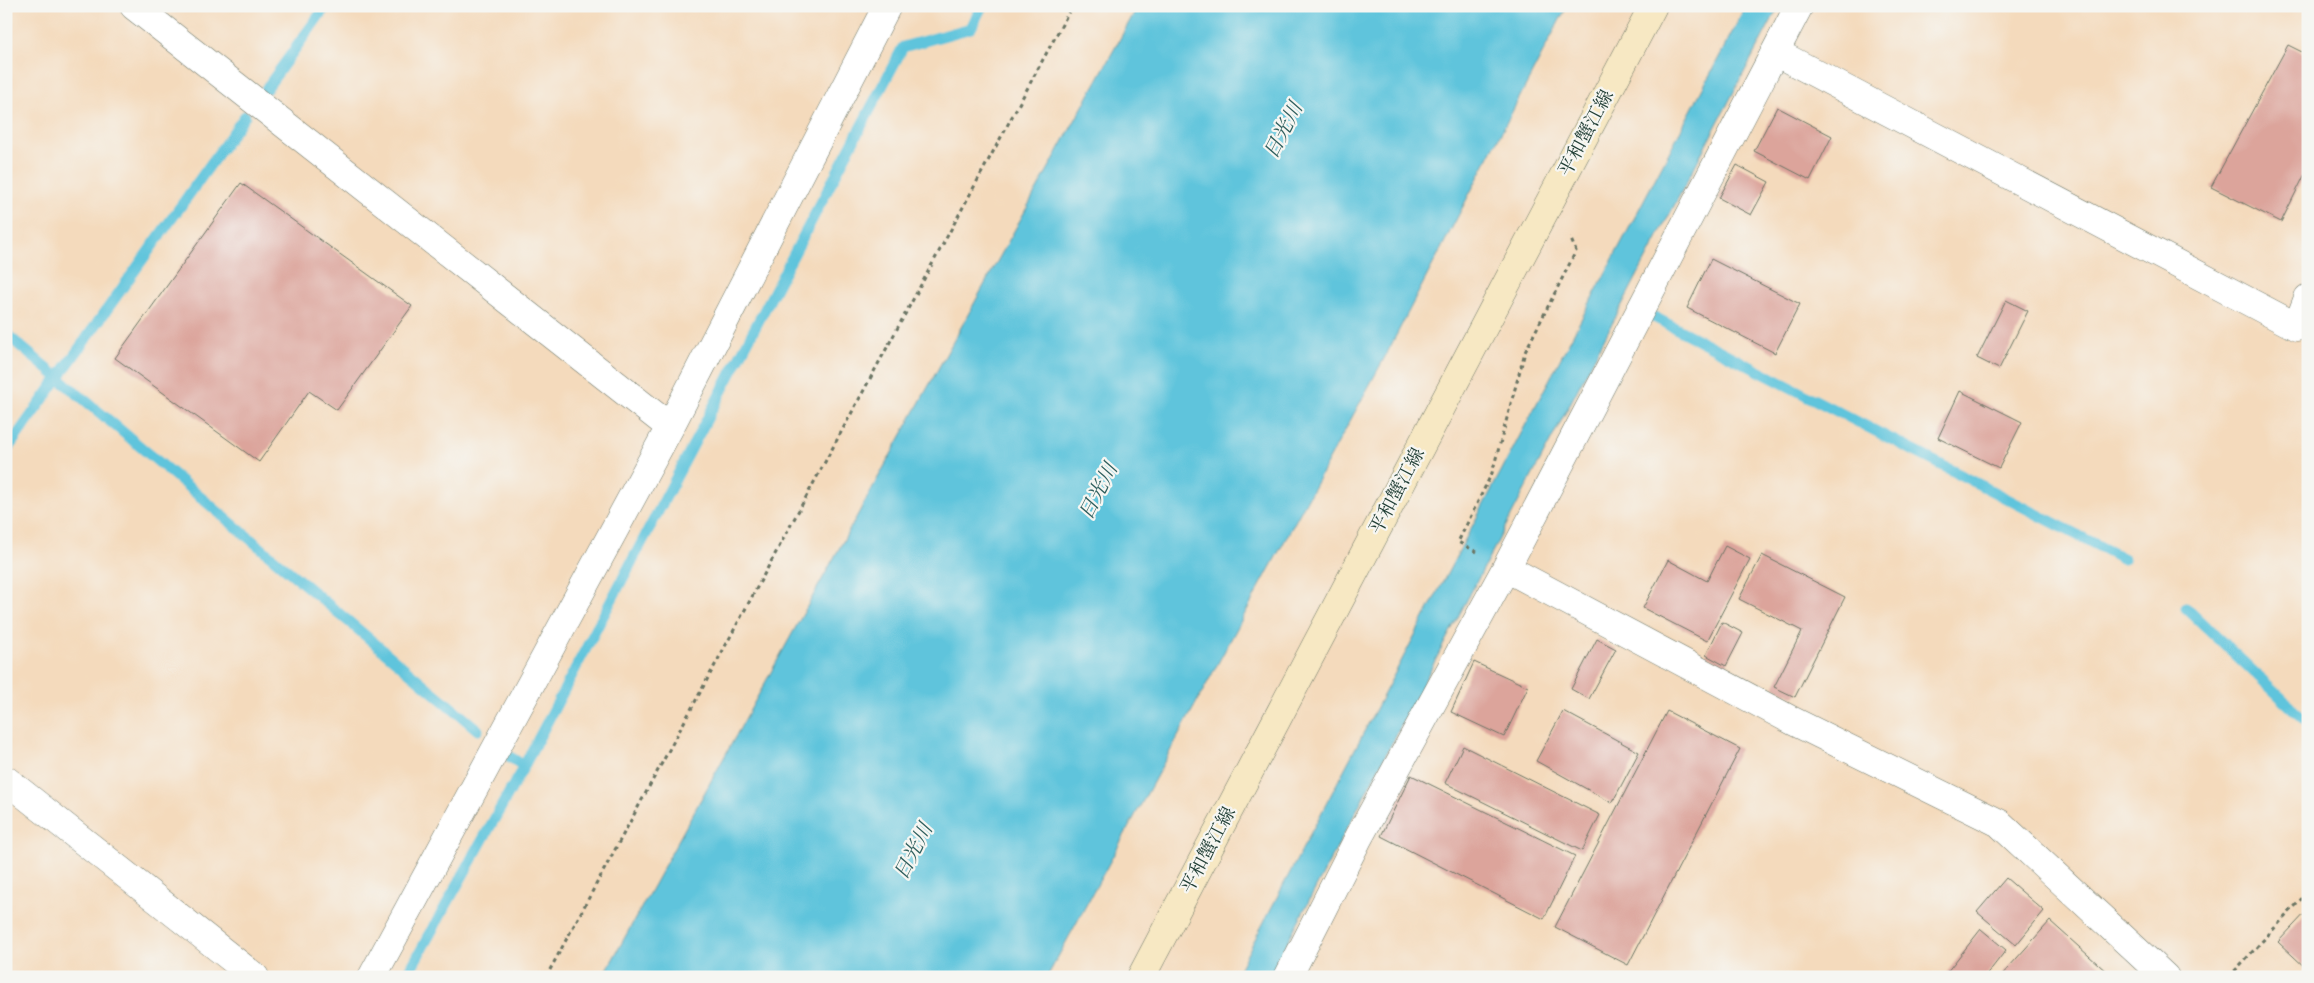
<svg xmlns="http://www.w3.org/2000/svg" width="2314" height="983" viewBox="0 0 2314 983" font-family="'Libre Bodoni','Noto Serif JP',serif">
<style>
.water{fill:#5fc4dc;stroke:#3f8088}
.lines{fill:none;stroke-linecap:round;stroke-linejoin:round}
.stream{stroke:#5fc4dc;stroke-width:11}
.building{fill:#dca49b}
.street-casing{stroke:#6a7464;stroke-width:29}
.secondary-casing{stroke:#6a7464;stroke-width:29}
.path{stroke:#6a7464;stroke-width:3;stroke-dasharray:4 4;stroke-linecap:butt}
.street{stroke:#fff;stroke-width:28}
.secondary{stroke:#f7e8c3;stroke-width:28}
.labels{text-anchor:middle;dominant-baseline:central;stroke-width:4.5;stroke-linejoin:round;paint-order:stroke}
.street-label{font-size:19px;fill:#1f3d34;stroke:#f6f6f2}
.water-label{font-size:20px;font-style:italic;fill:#2f5f5e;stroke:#f6f6f2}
</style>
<rect width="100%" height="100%" fill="#f6f6f2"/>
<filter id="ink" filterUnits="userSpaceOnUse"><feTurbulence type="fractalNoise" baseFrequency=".02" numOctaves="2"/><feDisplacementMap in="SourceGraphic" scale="10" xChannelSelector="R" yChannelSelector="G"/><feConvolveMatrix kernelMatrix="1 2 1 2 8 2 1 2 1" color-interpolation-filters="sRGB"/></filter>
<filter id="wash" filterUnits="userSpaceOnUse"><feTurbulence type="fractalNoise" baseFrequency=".0096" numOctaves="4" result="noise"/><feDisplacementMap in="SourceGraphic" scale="20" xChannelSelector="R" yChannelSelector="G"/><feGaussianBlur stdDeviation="1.12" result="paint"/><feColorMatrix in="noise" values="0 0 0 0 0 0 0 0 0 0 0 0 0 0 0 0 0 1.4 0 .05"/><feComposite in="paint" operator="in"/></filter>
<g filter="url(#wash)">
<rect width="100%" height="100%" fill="#f4dabc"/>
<path class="water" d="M1138 6H1567L1387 353 1047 977H603Z
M1746 6H1779L1269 977H1235Z"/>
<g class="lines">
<path class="stream" d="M266 89 326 6
M1654 317 2124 559
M6 334 478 730
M6 451 245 116
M2186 608 2308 723
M510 757 524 766
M406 977 524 766 903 47 971 28 982 6"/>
</g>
<g id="blocks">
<path class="building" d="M2288 45 2308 55V168L2281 222 2211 187Z
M1777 107 1832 136 1810 180 1754 151Z
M1737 165 1769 182 1751 215 1719 198Z
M241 183 412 306 337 410 309 391 259 462 115 358Z
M1711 259 1800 304 1775 353 1687 308Z
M2006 300 2028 311 1999 369 1977 358Z
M1960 391 2022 422 1999 468 1938 438Z
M1725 546 1750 559 1707 641 1643 608 1668 560 1707 581Z
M1762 555 1845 597 1795 697 1774 687 1802 631 1739 599Z
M1722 622 1743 633 1726 666 1706 655Z
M1597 639 1616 649 1589 699 1571 689Z
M1474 662 1528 687 1504 737 1451 712Z
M1563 711 1639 752 1612 803 1536 761Z
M1667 711 1740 749 1628 965 1555 927Z
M1463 746 1600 815 1582 851 1445 783Z
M1411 775 1575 856 1544 919 1381 836Z
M2006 878 2044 911 2016 945 1977 912Z
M2308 910V970L2278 942Z
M2050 921 2108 973 2105 977H2000Z
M1981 929 2006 950 1985 977H1943Z"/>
</g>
</g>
<g filter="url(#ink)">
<use href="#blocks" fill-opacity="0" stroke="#6a7464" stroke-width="1"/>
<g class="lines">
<defs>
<path id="street" d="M134 6 670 427
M1775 52 2297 327 2308 298
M1506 568 1793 721 1999 823 2165 977
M6 780 255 977
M372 977 670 427 887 6
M1288 977 1359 837 1506 568 1799 6"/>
<path id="secondary" d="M1141 977 1653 6"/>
</defs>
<use href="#street" class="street-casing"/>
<use href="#secondary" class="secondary-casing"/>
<path class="path" d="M1477 552 1458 542 1492 473 1525 352 1576 251 1570 237
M546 977 1072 6
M2229 977 2308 892"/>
<use href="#street" class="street"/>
<use href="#secondary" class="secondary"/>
</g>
</g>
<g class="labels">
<g class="street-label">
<text transform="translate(1586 133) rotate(-62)">平和蟹江線</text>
<text transform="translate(1397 491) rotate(-62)">平和蟹江線</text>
<text transform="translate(1208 850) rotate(-62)">平和蟹江線</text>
</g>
<g class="water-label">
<text transform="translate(1284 131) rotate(-63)">日光川</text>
<text transform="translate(1099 492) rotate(-63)">日光川</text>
<text transform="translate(914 852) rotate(-63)">日光川</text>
</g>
</g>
<rect width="2314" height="983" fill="none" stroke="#f6f6f2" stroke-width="25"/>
</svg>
